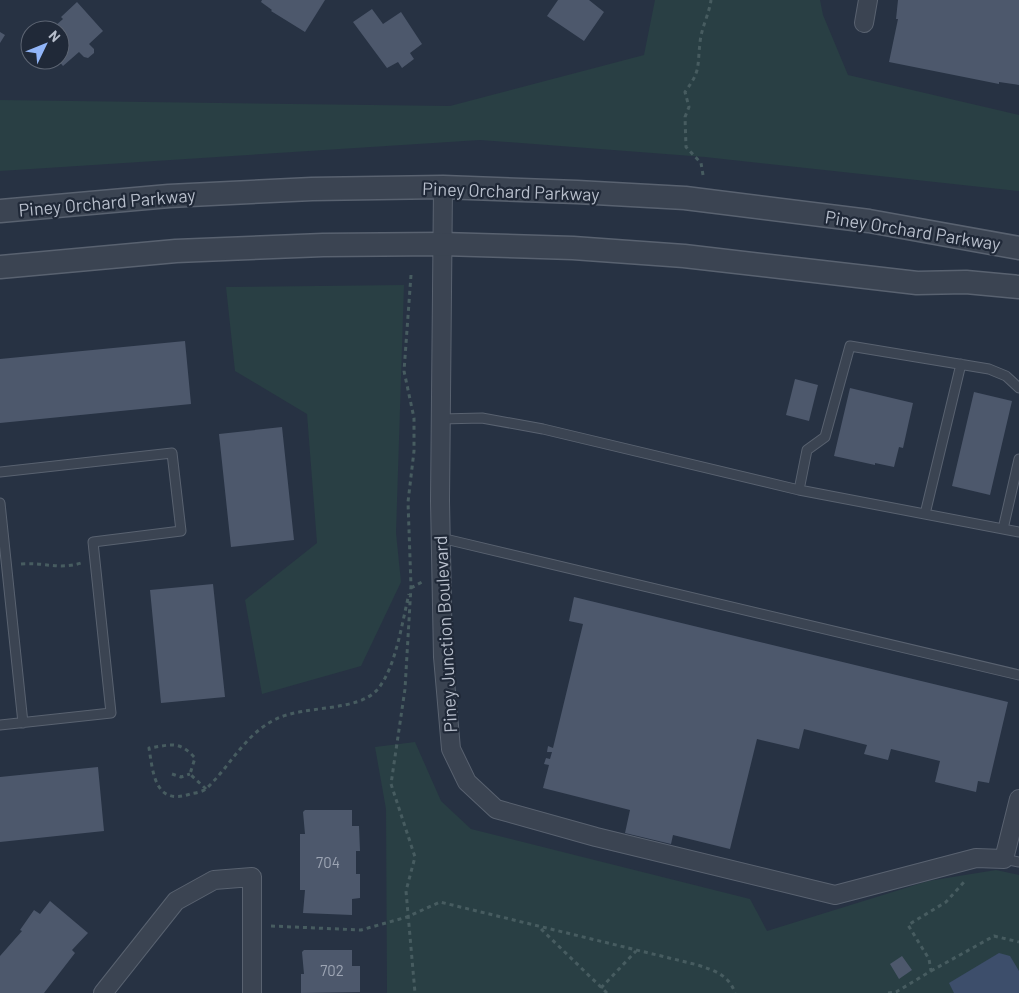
<svg xmlns="http://www.w3.org/2000/svg" width="1019" height="993" viewBox="0 0 1019 993" font-family="Barlow,sans-serif">
<style>
.green{fill:#293f44}
.water{fill:#3d4e6b}
.building{fill:#4d586c}
.lines{fill:none;stroke-linecap:round;stroke-linejoin:round}
.service-casing{stroke:#596270;stroke-width:11}
.minor-casing{stroke:#596270;stroke-width:20}
.tertiary-casing{stroke:#596270;stroke-width:25}
.path{stroke:#475c60;stroke-width:3;stroke-dasharray:4 4;stroke-linecap:butt}
.service{stroke:#3b4452;stroke-width:9}
.minor{stroke:#3b4452;stroke-width:18}
.tertiary{stroke:#3b4452;stroke-width:22}
.labels{text-anchor:middle;dominant-baseline:central;stroke-width:4.5;stroke-linejoin:round;paint-order:stroke}
.number-label{font-size:15px;fill:#9da5b4}
.street-label{font-size:18px;fill:#b8bfcc;stroke:#202938}
</style>
<rect width="100%" height="100%" fill="#273243"/>
<path class="green" d="M655 0H820L823 15 848 75 1019 115V191L705 157 480 140 0 171V100L450 106 644 55Z
M404 285 396 533 401 582 361 666 262 694 245 600 317 543 307 414 235 371 226 287Z
M415 742 441 801 471 829 750 899 767 931 928 881 996 870 1019 875V993H387L386 809 375 747Z"/>
<path class="water" d="M999 953 1010 956 1019 971V993H954L949 983Z"/>
<path class="building" d="M262 0H325L305 32 271 11 272 10 261 2Z
M558 0H589L604 12 584 41 547 16Z
M898 0H1019V85L999 82V84L889 62 898 19H896Z
M77 2 103 31 89 44 94 49V53L88 58 84 57 79 52 63 66 58 60H60V30H46L53 24 55 26 63 19 61 17Z
M372 9 383 24 401 12 422 44 410 53 414 59 402 68 398 62 387 68 353 22Z
M0 32 5 35 0 43Z
M185 341 191 404 0 423V359Z
M795 379 818 385 809 421 786 415Z
M850 388 913 403 903 448 899 447 894 467 875 463V465L834 456Z
M974 392 1012 401 990 495 952 486Z
M282 427 294 540 231 547 219 434Z
M213 584 225 697 161 703 150 590Z
M574 597 1008 702 989 783 978 781 976 792 935 782 940 761 891 749 888 760 864 754 867 745 804 729 799 749 757 739 730 849 673 835 671 844 625 833 630 810 543 788 549 765 544 764 546 758 550 759 552 752H547L548 746 553 748 583 624 569 621Z
M98 767 104 831 0 842V777Z
M305 810H352V826H359L360 851H356V874H360V898L352 899V915L303 913 305 890H300V834H305L303 812Z
M50 901 88 933 72 950 75 953 44 993H0V956L22 931 20 930 34 910 40 914Z
M304 950H352V966H360V992L301 993V974H304L302 952Z
M902 956 912 970 899 979 890 964Z"/>
<g class="lines">
<defs>
<path id="service" d="M441 419 482 418 543 429 799 490 1019 532
M0 472 172 453 181 531 93 542 111 713 0 725
M799 490 807 450 825 437 850 346 989 369 1006 376 1019 388
M0 503 23 723
M925 514 961 364
M1003 529 1019 459
M441 538 1019 675
M1004 859 1019 862"/>
<path id="minor" d="M864 23 868 0
M443 187 440 501 443 657 451 749 467 782 496 809 596 837 835 895 976 858 1004 859 1019 799
M103 993 176 901 214 880 252 877V993"/>
<path id="tertiary" d="M0 211 169 196 312 189 443 187 577 192 685 198 869 221 1019 248
M0 267 176 251 323 245 442 244 573 248 684 256 917 283 966 282 1019 287"/>
</defs>
<use href="#service" class="service-casing"/>
<use href="#minor" class="minor-casing"/>
<use href="#tertiary" class="tertiary-casing"/>
<path class="path" d="M703 175 701 163 686 147 685 117 689 107 685 92C701 70 697 68 700 43 701 28 709 15 711 0
M411 275 404 371 414 418V451L408 502 411 586 405 689 391 784 415 857 406 891 415 993
M21 564C44 562 58 570 81 563
M411 588 422 582
M172 774 181 777 190 774
M206 789 190 774 195 758C179 740 171 745 149 748 153 773 155 806 190 794 195 793 203 792 207 788 231 765 245 734 276 719 305 705 357 712 377 690 396 668 402 622 409 594
M271 926 361 930 407 917 440 902 698 965C715 971 729 975 735 993
M541 929 607 993
M931 971 994 936 1019 942
M601 988 636 951
M888 993 896 992 931 971 929 959 908 925 946 902 964 882"/>
<use href="#service" class="service"/>
<use href="#minor" class="minor"/>
<use href="#tertiary" class="tertiary"/>
</g>
<g class="labels">
<g class="number-label">
<text x="328" y="862">704</text>
<text x="332" y="970">702</text>
</g>
<g class="street-label">
<text transform="translate(511 191) rotate(2)">Piney Orchard Parkway</text>
<text transform="translate(107 202) rotate(-5)">Piney Orchard Parkway</text>
<text transform="translate(913 230) rotate(9)">Piney Orchard Parkway</text>
<text transform="translate(445 634) rotate(-93)">Piney Junction Boulevard</text>
</g>
</g>
<g transform="translate(45 45) rotate(47)"><circle r="24" fill="#202938" stroke="#5d6573"/>
<path d="M0-4L9 19L0 12L-9 19Z" fill="#91b5f8"/>
<text y="-8" font-size="14" font-weight="bold" text-anchor="middle" fill="#b8bfcc">N</text>
</g>
</svg>
